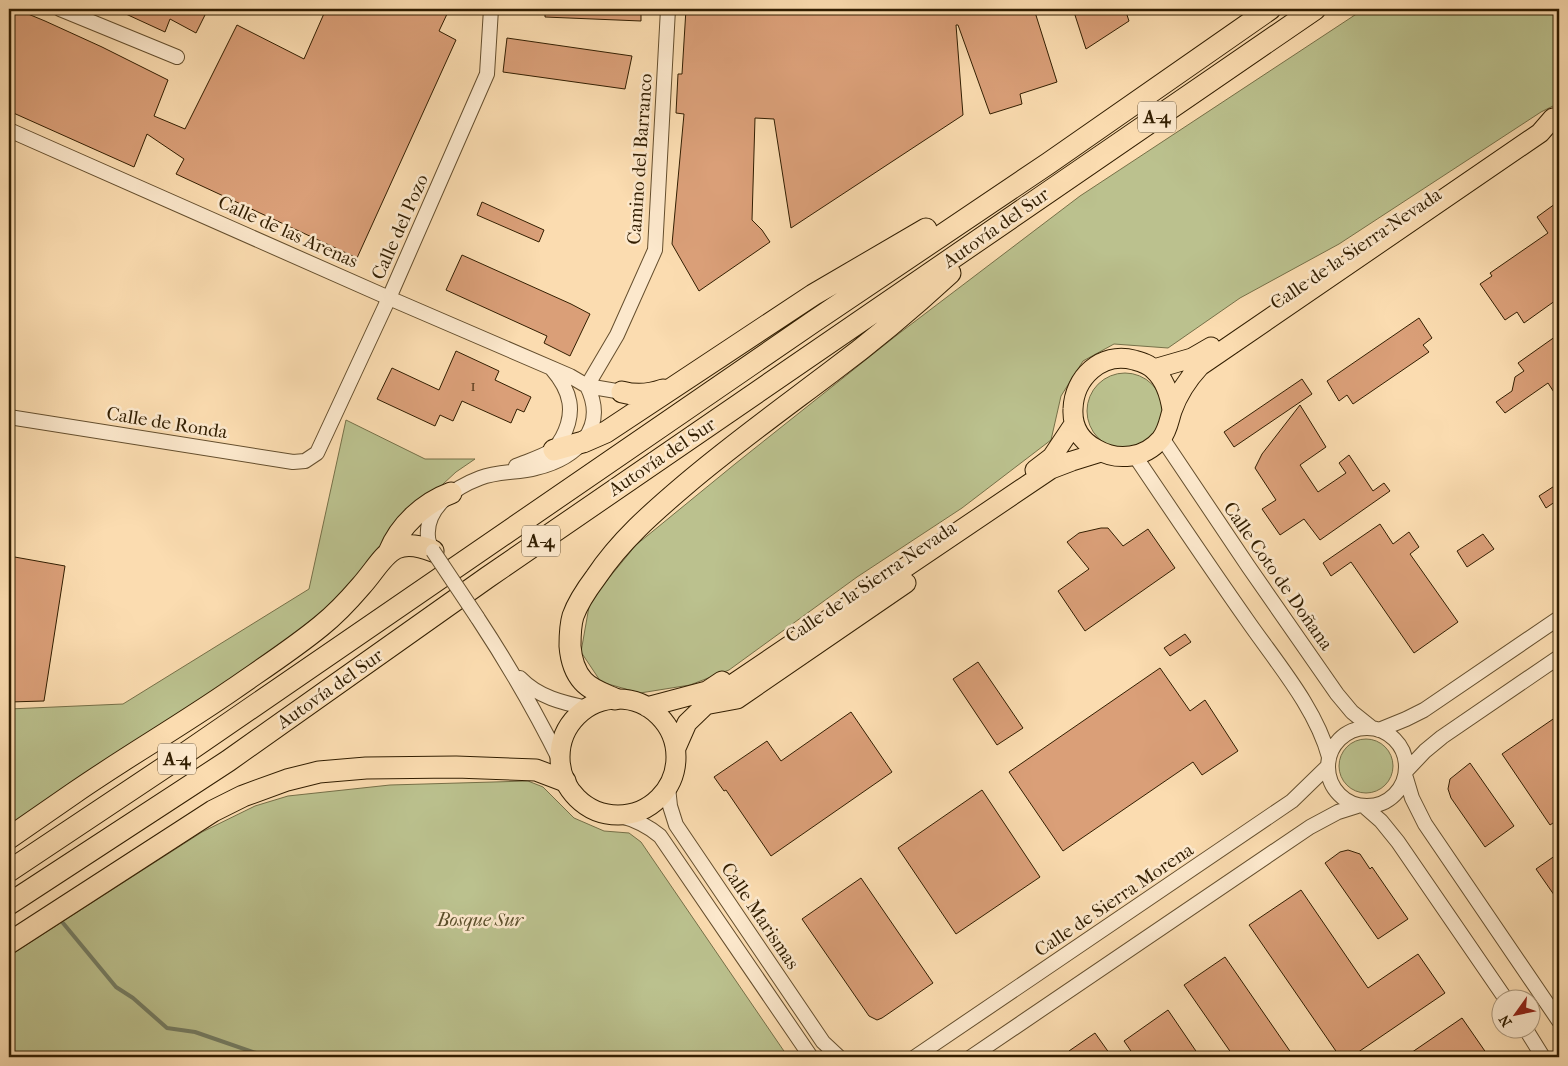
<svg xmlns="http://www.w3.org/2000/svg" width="1568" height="1066" viewBox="0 0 1568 1066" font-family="'IM FELL French Canon',serif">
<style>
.green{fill:#bbc18e;stroke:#767048}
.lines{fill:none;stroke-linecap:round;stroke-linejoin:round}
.stream{stroke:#747d64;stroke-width:4}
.building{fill:#da9f78;stroke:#321e01}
.minor-casing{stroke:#644e2d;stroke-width:16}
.major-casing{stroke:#321e01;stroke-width:21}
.highway-casing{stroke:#321e01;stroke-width:23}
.minor{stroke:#fce8cc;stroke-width:14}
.major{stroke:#fbdcb0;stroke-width:19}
.highway{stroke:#fbdcb0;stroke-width:21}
.minor-bridge-casing{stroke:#644e2d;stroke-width:16;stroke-linecap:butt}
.minor-bridge{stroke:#fce8cc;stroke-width:14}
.labels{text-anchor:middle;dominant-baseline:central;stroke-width:5;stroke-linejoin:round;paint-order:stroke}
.number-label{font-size:16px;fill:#5c3e1f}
.shield{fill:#fce8cc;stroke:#6f5b3e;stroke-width:1}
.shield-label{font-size:18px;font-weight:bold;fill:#321e01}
.street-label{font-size:19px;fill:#321e01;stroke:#fce8cc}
.park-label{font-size:19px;font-style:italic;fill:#5b4f2b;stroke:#fce8cc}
</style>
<rect width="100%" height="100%" fill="#fbdcb0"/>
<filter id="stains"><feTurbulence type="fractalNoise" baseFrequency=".004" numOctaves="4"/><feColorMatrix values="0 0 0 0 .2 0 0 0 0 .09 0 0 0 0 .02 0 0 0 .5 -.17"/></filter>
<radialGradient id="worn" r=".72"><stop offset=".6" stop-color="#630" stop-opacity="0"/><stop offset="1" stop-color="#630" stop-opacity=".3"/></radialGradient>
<path class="green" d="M1364 9H1559V103L1541 112 1339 244 1240 298 1168 348 1114 344 1083 361 1061 396 1051 440 962 508 857 577 729 670 690 685 640 693 601 682 581 652 590 601 636 545 735 464 897 335 1080 196Z
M1087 411a38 38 0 1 1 76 0a38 38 0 1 1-76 0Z
M346 420 425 459H475L456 472 391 532 329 612 252 667 9 828V709L123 704 309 589Z
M1339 766a27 27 0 1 1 54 0a27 27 0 1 1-54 0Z
M528 781 543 787 574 818 604 831 629 833 641 842 788 1057H9V956L202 832 255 806 288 796 390 785Z"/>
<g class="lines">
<path class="stream" d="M63 923 116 987 133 998 167 1028 195 1032 256 1053 262 1057"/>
</g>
<path class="building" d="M9 9H16L45 21 102 47 168 80 154 116 185 129 237 25 304 59 326 9H440L448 12 439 31 456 40 357 258 176 174 184 159 147 134 134 167 9 111Z
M115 9H208L196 33 170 19 165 32Z
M545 9H641V21L545 17Z
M686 9H1034L1057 82 1020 94 1022 104 990 114 958 25H956L963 115 791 228 774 119 755 118 752 220 762 230 770 242 699 291 672 244 684 114 676 113 678 74H682Z
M1073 9H1125L1129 21 1086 49Z
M507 38 632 56 625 89 503 72Z
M1559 201V298L1524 323 1517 312 1505 320 1480 284 1492 276 1490 273 1548 233 1537 217Z
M482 202 544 230 539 242 477 215Z
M462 255 571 304 590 314 570 356 544 343 547 336 446 290Z
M1419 318 1432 338 1423 345 1429 352 1353 404 1347 395 1339 401 1327 381Z
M1559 334V400L1548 383 1505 413 1496 402 1512 391 1515 377 1524 371 1518 363Z
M456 351 499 371 495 380 531 397 524 412 517 409 511 423 462 401 453 421 440 415 435 426 377 399 392 368 439 390Z
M1302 379 1312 394 1234 447 1224 432Z
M1300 405 1326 447 1300 465 1318 492 1346 473 1339 463 1349 455 1373 491 1384 483 1390 491 1320 540 1304 519 1280 535 1262 509 1276 500 1255 468 1262 454Z
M1559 483V499L1546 508 1539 496Z
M1380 524 1393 544 1409 532 1419 547 1410 554 1458 622 1414 653 1351 562 1331 576 1323 563Z
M1101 528H1108L1123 546 1148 529 1175 568 1085 631 1058 591 1089 569 1067 542 1079 533Z
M1483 534 1494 549 1467 567 1457 551Z
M9 556 65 566 44 701 9 702Z
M1185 634 1191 642 1170 656 1164 648Z
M978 662 1023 728 997 745 953 679Z
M1160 668 1190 711 1205 700 1238 751 1202 775 1193 762 1063 851 1009 772Z
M851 712 892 772 771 856 726 790 724 791 714 777 767 741 781 761Z
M1559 715V819L1550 825 1502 754Z
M1470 763 1514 826 1485 847 1451 798 1448 789 1450 779Z
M982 790 1040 877 956 934 898 848Z
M1348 850 1360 854 1370 869 1372 867 1408 919 1378 939 1325 863 1340 852Z
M1559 853V902L1536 869Z
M861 878 933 983 882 1018 877 1020 869 1016 802 919Z
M1301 890 1368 988 1418 954 1445 993 1351 1057H1340L1249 925Z
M1225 957 1294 1057H1234L1184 985Z
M1168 1010 1200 1057H1135L1124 1041Z
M1462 1018 1489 1057H1405Z
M1095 1033 1112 1057H1074L1069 1051Z"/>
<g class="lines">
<defs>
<path id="minor" d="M60 9 177 57
M9 130 389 298 570 376 587 386 622 392
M587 386 617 335 655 250 668 9
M9 417 293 462 305 461 317 453 389 298 487 74 491 9
M1162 438 1248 566 1337 694 1352 712 1372 728
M1135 456C1172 511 1209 566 1247 620 1276 662 1316 708 1329 757
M516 466C528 461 542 457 553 450 557 448 559 442 562 438 576 412 571 391 552 369
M433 551C431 547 428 541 428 537 425 507 456 487 480 478 498 471 518 473 536 468 577 458 608 428 587 386
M477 617C508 664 536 712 561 763
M520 678C538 697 563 703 588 708
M1328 767a39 39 0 1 1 78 0a39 39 0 1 1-78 0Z
M1379 730 1406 719 1424 710 1559 618
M1407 770 1425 751 1442 737 1559 657
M1406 778 1412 798 1425 824 1559 1021
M668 787 670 806 676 825 823 1042 839 1057
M1365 807 1381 821 1398 842 1505 998
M621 816C636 820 648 826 660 836L811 1057
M1525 1028 1543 1057
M915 1057 1292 801 1328 766
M971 1057 1310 827 1338 812 1357 806"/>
<path id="major" d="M1154 369 1192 358 1211 347
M1172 410C1170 396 1165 380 1154 370 1149 364 1141 362 1134 360 1101 351 1074 378 1073 409 1072 427 1081 441 1096 449 1118 462 1145 458 1161 439 1168 430 1169 420 1172 411 1178 394 1188 379 1200 366L1540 133 1553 118
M1035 470 1052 457 1074 424
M560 757a58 58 0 1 1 116 0a58 58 0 1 1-116 0Z
M710 704 737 699 906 583
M647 707 707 691 722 681
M676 748 687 723 715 696 1051 469 1072 461 1101 452"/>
<path id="highway" d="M622 392C636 396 649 395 663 390
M554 450 583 442 606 432 813 295 926 229
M389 552C400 525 424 503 451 493
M615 699C604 694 591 690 583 681 574 671 571 659 570 646 570 636 570 626 573 616 578 602 587 589 596 577 620 541 652 513 685 485 732 445 782 409 831 372 873 341 912 308 950 273
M9 838C31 823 52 808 74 793 126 757 180 726 232 690 262 669 293 649 321 626 336 614 349 600 361 586 385 559 390 534 433 551
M9 871 171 763 813 322 1049 163 1270 9
M9 904 228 761 488 577 1315 9
M9 943 213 811 243 796 287 780 319 772 366 768 456 767 536 770 565 781"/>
</defs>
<use href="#minor" class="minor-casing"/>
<use href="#major" class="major-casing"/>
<use href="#highway" class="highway-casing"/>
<use href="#minor" class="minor"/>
<use href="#major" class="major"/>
<use href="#highway" class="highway"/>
<defs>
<path id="minor-bridge" d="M433 551 477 617"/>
</defs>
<use href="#minor-bridge" class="minor-bridge-casing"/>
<use href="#minor-bridge" class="minor-bridge"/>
</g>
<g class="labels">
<g class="number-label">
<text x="473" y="385">1</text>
</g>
<g class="shield">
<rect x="1138" y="101.5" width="38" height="31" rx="4"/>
<rect x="522" y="525.5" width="38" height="31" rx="4"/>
<rect x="158" y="743.5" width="38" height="31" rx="4"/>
</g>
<g class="shield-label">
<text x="1157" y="117">A-4</text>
<text x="541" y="541">A-4</text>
<text x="177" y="759">A-4</text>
</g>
<g class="street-label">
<text transform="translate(640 159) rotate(-86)">Camino del Barranco</text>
<text transform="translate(400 227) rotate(-66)">Calle del Pozo</text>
<text transform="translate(996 228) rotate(-35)">Autovía del Sur</text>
<text transform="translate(288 232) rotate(24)">Calle de las Arenas</text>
<text transform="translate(1356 249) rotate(-34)">Calle de la Sierra Nevada</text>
<text transform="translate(167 423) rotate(9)">Calle de Ronda</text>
<text transform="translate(662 457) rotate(-34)">Autovía del Sur</text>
<text transform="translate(1278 576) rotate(55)">Calle Coto de Doñana</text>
<text transform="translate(871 582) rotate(-34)">Calle de la Sierra Nevada</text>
<text transform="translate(330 689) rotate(-35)">Autovía del Sur</text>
<text transform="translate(1114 900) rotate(-34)">Calle de Sierra Morena</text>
<text transform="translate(760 916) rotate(56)">Calle Marismas</text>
</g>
<g class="park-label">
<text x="480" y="920">Bosque Sur</text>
</g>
</g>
<rect width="1568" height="1066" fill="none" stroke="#fbdcb0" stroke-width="30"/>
<rect x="10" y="10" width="1548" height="1046" fill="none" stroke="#321e01" stroke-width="2.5"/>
<rect x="15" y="15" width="1538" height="1036" fill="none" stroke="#321e01"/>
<g transform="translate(1516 1014) rotate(237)"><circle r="24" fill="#fce8cc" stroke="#ab977b"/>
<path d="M0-4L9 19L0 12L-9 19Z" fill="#8f2418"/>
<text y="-8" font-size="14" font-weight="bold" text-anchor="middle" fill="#321e01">N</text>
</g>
<rect width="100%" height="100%" filter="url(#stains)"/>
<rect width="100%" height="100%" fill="url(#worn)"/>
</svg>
